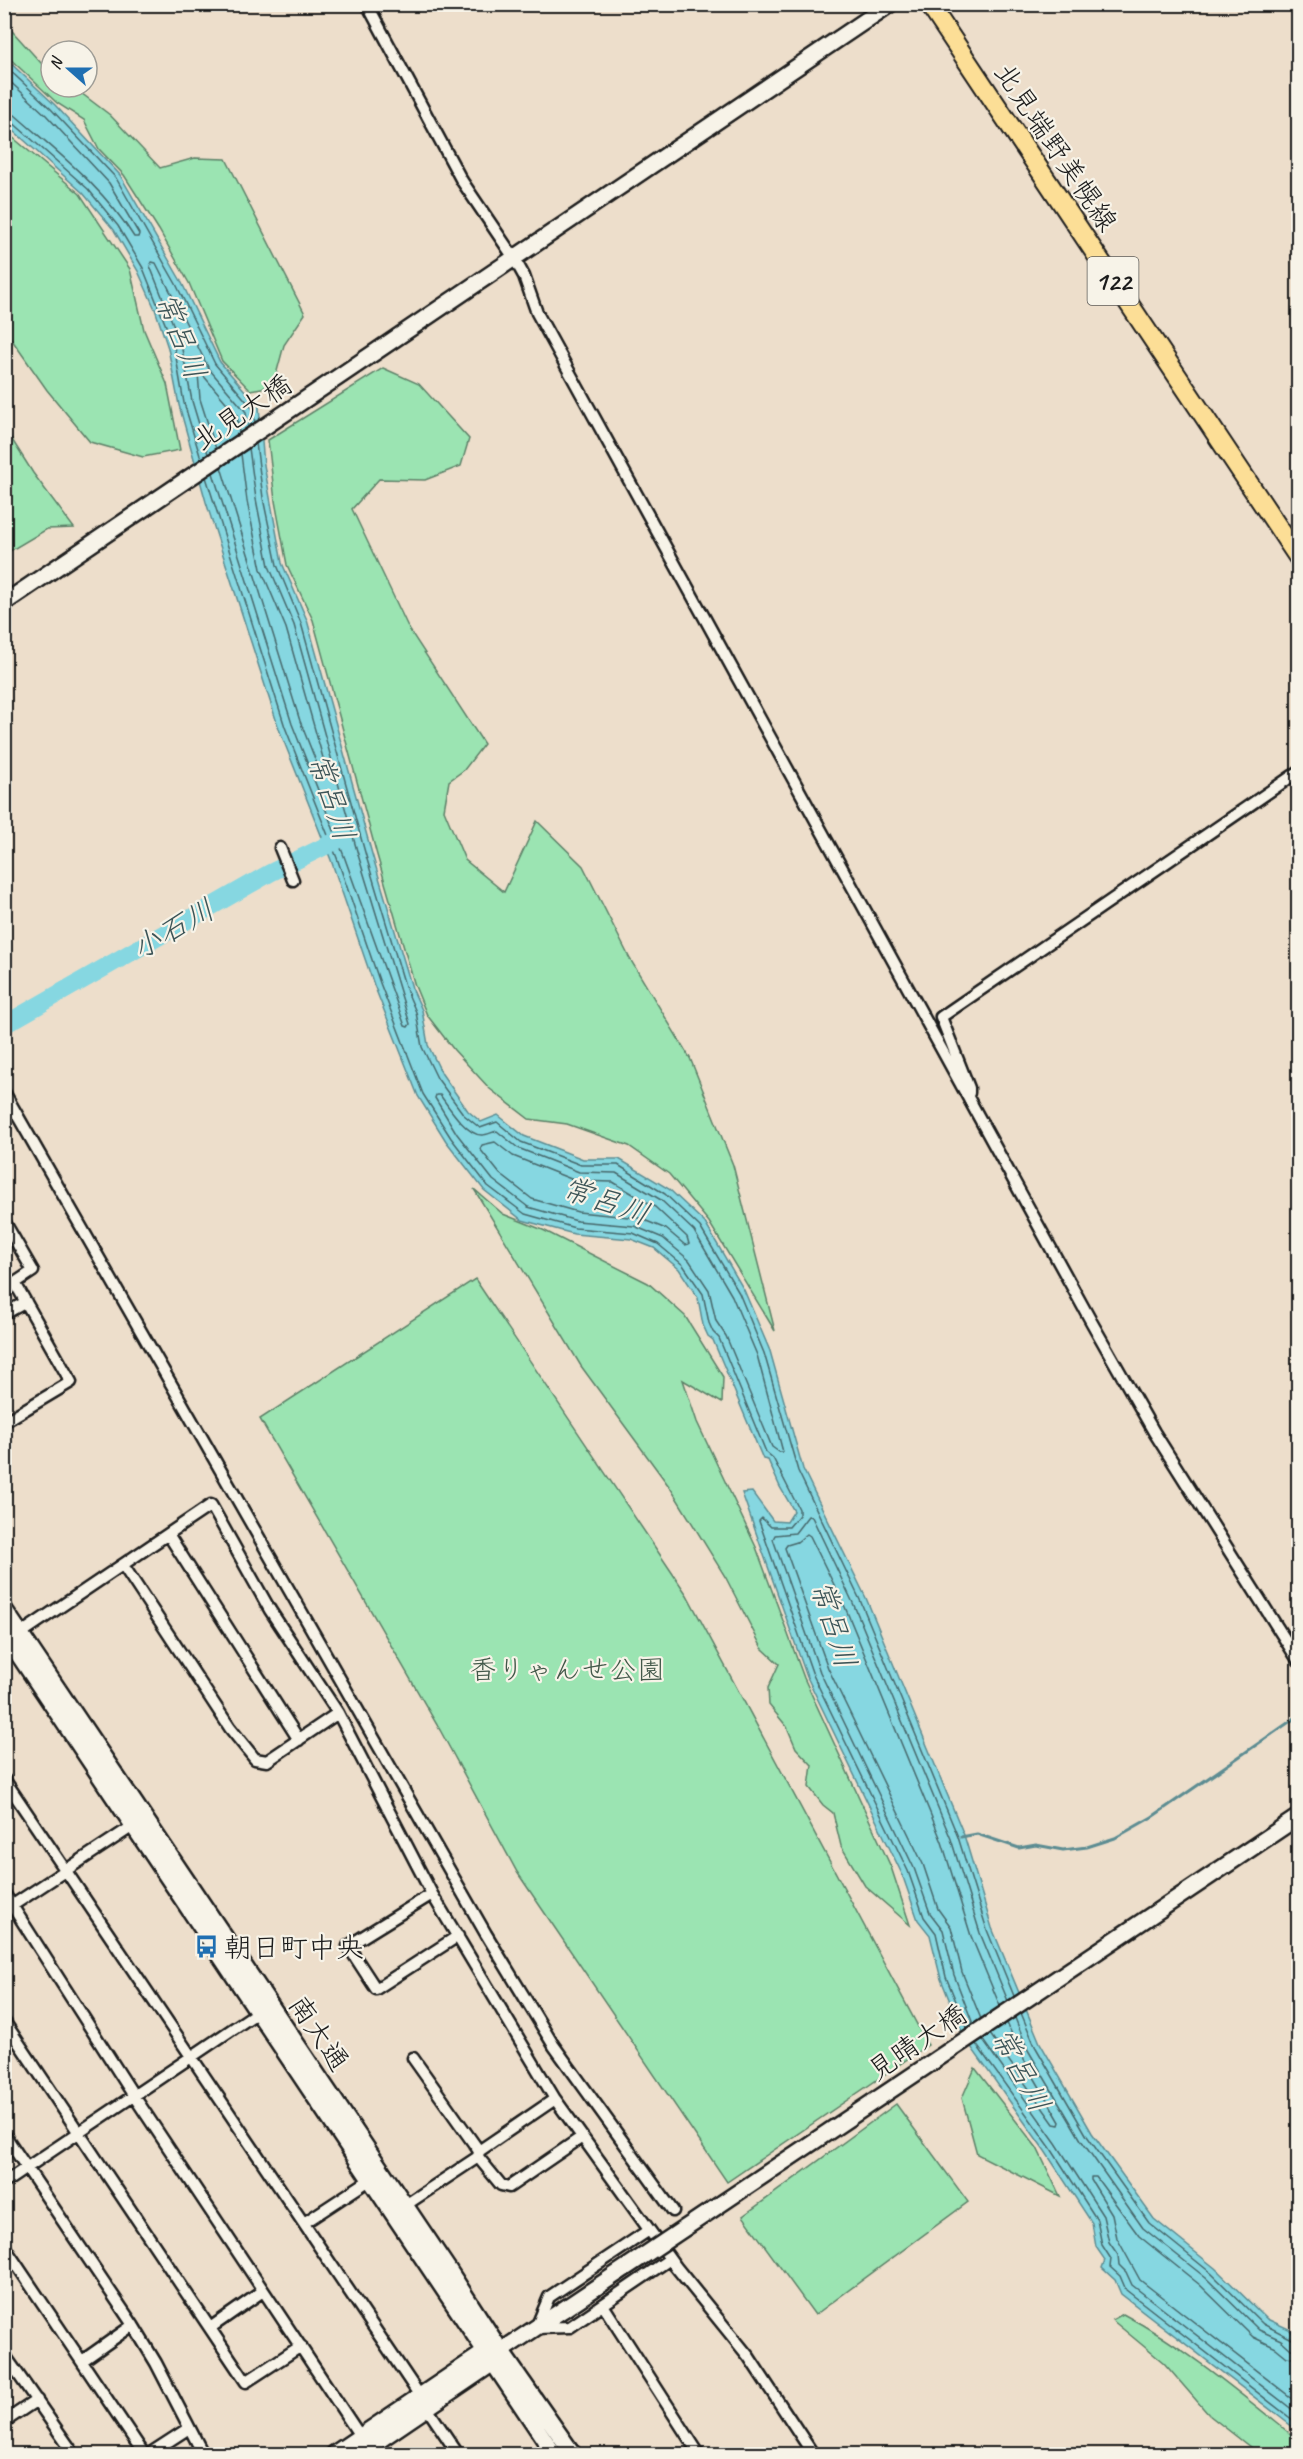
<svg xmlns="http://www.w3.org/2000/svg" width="1303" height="2459" viewBox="0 0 1303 2459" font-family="Caveat,'Klee One',sans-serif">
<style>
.green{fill:#9be4b2;stroke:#5c8067;stroke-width:1.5}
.water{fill:#86d7e1;stroke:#5c8c92;stroke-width:1.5}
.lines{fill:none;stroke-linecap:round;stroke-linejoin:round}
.shore{stroke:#46676b;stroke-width:1.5}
.stream{stroke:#5c8c92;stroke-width:3}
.river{stroke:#86d7e1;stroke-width:18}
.street-casing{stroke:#1c1c1c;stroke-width:15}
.secondary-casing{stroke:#1c1c1c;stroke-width:20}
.primary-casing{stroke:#1c1c1c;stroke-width:22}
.street{stroke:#f7f3e8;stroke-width:10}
.secondary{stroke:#f7f3e8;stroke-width:15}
.primary{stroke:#fcde96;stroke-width:18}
.secondary-bridge-casing{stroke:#1c1c1c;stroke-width:20;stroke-linecap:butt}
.secondary-bridge{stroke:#f7f3e8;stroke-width:15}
.labels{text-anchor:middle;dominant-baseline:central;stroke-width:4.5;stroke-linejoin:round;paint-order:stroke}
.shield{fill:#f7f3e8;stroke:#5e5c59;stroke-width:1.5}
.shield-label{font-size:27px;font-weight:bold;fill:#1c1c1c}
.street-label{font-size:28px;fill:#1c1c1c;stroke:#f7f3e8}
.park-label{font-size:28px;fill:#425849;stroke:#f7f3e8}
.poi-label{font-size:28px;fill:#1c1c1c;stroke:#f7f3e8;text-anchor:start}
.water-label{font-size:30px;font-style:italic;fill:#3c5457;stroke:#f7f3e8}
</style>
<rect width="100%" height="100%" fill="#eddecb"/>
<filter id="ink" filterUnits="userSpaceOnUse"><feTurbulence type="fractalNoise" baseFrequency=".0167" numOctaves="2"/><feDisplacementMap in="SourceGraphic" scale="12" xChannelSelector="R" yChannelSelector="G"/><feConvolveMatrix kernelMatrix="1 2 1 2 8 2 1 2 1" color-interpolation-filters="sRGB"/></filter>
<g filter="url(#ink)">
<path class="green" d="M4 22 41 63 51 70V87H73L110 115 160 168 195 158 226 159 305 314 284 345 273 386 250 390 222 361 189 283 159 230 124 175 99 149 84 120 57 103 5 54Z
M5 131 80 194 130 269 144 330 167 384 180 450 143 457 90 442 47 390 5 330Z
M383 368 419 384 469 439 461 466 425 480 379 479 352 509 409 629 484 744 464 770 449 781 444 810 465 860 504 892 537 821 583 866 630 959 690 1058 733 1165 775 1331 709 1222 669 1174 629 1146 567 1124 529 1119 490 1089 454 1050 427 1015 415 986 377 855 313 620 287 565 275 501 268 440Z
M4 427 33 473 74 528 47 529 5 554Z
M474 1189 503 1214 543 1230 648 1283 685 1316 723 1377 722 1403 683 1380 697 1422 756 1547 804 1678 891 1867 910 1925 865 1886 841 1846 833 1813 823 1805 809 1787 812 1765 796 1748 787 1727 769 1705 768 1688 779 1664 762 1648 726 1578 671 1489 581 1366Z
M475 1279 687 1595 928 2045 727 2182 517 1872 440 1730 260 1419Z
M975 2068 1037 2148 1060 2196 977 2154 962 2098Z
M896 2104 968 2202 815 2315 743 2216Z
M1123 2314C1187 2348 1242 2395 1298 2440V2454H1259L1209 2415 1164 2363 1112 2320Z"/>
<path class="water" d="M4 57 55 105 120 175 181 281 220 362 259 407 264 465 282 563 307 620 372 854 412 988 422 1010 428 1045 442 1074 468 1111 481 1122 498 1115 524 1136 583 1159H619L669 1189 705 1223 744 1290 770 1351 803 1469 866 1598 964 1835 992 1928 1040 2043 1092 2133 1154 2219 1215 2268 1267 2319 1289 2329 1298 2339V2431L1121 2294 1115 2280 1102 2268 1105 2260 1096 2247 1092 2223 1045 2151 964 2037 941 1979 930 1935 918 1920 902 1874 807 1677 742 1493 752 1492 773 1521 787 1522 794 1511 780 1487 768 1460 763 1459 713 1340 708 1336 703 1325 698 1298 679 1269 654 1248 631 1239 574 1234 522 1220 484 1190 446 1141 418 1096 374 985 331 860 279 729 206 502 179 405 168 348 155 309 138 271 114 230 83 193 5 123Z"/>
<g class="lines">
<path class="shore" d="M4 65 51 109 116 178 176 284 215 364 253 409 255 423
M4 76 46 115 109 183 139 234 138 237H134C104 188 58 153 15 115L4 112
M4 119 11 121 88 189 118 226 143 268 174 346 184 403 201 459
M256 443 263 498 277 565 301 623 366 856 406 989 416 1012 422 1047 437 1078 464 1115 480 1128 497 1122 521 1142 581 1165H618L665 1194 700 1227 739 1293 764 1353 798 1471 860 1600 958 1837 987 1930 1014 1996
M216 449 200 399 198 373 202 374 237 415 239 433
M208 454 192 401 181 344 150 266 152 262 156 263 209 369 246 412 248 427
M221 467 300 721 321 774 324 776 327 772 286 628 261 569 247 501 241 454
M213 473 292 724 344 856 405 1026 408 1027 410 1024 359 858 294 625 269 566 256 499 249 448
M206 477 285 727 337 858 380 983 423 1094 451 1138 488 1186 525 1214 575 1228 633 1233 658 1244 683 1265 703 1294 709 1323 713 1332 719 1338 766 1452 773 1458 799 1509V1515L789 1527H771L762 1518 759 1521 813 1675 908 1871 924 1917 936 1933 946 1977 967 2028
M436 1095H440C448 1106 467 1136 482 1135 487 1135 492 1132 497 1131L518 1148 579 1172 616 1173 661 1200 694 1231 732 1296 757 1355 783 1452H779L772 1447 726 1336 716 1321 709 1290 689 1260 663 1238 634 1226 577 1221 528 1207 493 1180 457 1134 435 1098Z
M495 1142 513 1156 576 1181 613 1182 655 1207 687 1237 689 1244 685 1245 666 1229 639 1218 578 1212 532 1199 500 1174 480 1149 482 1145Z
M1021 2013 1035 2046 1087 2136 1149 2223 1211 2273 1263 2324 1298 2342
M1015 2018 1028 2050 1081 2140 1143 2228 1206 2278 1259 2330 1281 2340 1291 2349 1298 2350
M981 2019 962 1972 951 1927 938 1909 923 1864 828 1668 785 1548 787 1545 797 1542 807 1534 810 1536 845 1607 942 1842 971 1936 1000 2006
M973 2024 954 1975 943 1930 930 1913 914 1868 820 1672 773 1539 775 1535 795 1533 808 1516 812 1517 853 1603 951 1839 980 1933 1008 2001
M990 2034 1054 2124 1059 2125 1060 2122 1020 2053 1007 2023
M982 2039 1056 2143 1103 2216 1109 2242 1118 2255 1119 2265 1126 2272 1132 2285 1298 2414
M976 2044 1050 2147 1097 2220 1102 2245 1111 2259 1110 2267 1120 2276 1126 2290 1298 2424
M1298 2359 1287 2357 1276 2348 1253 2337 1200 2285 1139 2236 1096 2177H1091V2180L1112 2214 1117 2238 1140 2280 1298 2403"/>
<path class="stream" d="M961 1837 977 1834 1019 1848 1036 1845 1063 1850 1087 1847 1115 1838 1152 1817 1298 1716"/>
<path class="river" d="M4 1025 270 873 344 837"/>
<defs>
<path id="street" d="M367 4 462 181 514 258 524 276 537 313 1092 1323 1154 1432 1298 1660
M280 848 293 880
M4 1092 486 1934 554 2046 673 2211
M969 1093V1088L941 1017 1298 772
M4 1221 33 1271 15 1283 71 1382 4 1422
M4 1314 26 1302
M168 1534 299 1740
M123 1565 230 1728 255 1759 267 1761 338 1713
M17 1636 211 1505 270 1610 338 1713 432 1894 555 2099 676 2267 749 2357 813 2454
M4 1779 420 2396
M4 1893 134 2096 364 2442
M432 1894 348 1946 376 1989 458 1936
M4 1911 139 1822
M4 2021 246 2382 301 2346
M413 2058 479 2151
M4 2134 133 2325 156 2363 203 2454
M478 2157 501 2185 509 2187 582 2137
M4 2183 258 2012
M401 2208 478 2157 479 2151 555 2099
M304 2223 371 2179
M649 2230 549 2297 536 2328 570 2327 670 2259
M4 2246 144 2454
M4 2268 14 2261
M603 2305 699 2454
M210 2328 263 2291
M4 2354 74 2454
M82 2361 133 2325
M427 2408 458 2454
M4 2422 37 2400
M149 2454 189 2428"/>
<path id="secondary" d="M4 603 890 4
M4 1609 448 2269 501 2351 573 2454
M4 1633 554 2454
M334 2454 485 2352
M359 2454 493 2363 501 2351 564 2309"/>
<path id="primary" d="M929 4 1298 557"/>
</defs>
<use href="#street" class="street-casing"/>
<use href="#secondary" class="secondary-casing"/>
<use href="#primary" class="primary-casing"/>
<use href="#street" class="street"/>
<use href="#secondary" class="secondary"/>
<use href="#primary" class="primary"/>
<defs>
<path id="secondary-bridge" d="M564 2309 1298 1817"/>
</defs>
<use href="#secondary-bridge" class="secondary-bridge-casing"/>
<use href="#secondary-bridge" class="secondary-bridge"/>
</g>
</g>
<defs>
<symbol id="bus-bare" viewBox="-9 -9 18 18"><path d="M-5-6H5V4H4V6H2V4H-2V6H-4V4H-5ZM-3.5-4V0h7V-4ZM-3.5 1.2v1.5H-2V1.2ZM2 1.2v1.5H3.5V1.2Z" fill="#1f6fb2" stroke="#f7f3e8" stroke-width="2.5" paint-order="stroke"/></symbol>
</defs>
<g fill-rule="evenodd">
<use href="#bus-bare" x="190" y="1930" width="33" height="33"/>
</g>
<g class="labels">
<rect class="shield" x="1087.5" y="257" width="51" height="48" rx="4.5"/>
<g class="shield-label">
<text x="1113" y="281">122</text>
</g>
<g class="street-label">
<text transform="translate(1056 147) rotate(56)">北見端野美幌線</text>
<text transform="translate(242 412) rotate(-34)">北見大橋</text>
<text transform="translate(319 2033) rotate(56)">南大通</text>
<text transform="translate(917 2042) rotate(-34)">見晴大橋</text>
</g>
<g class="park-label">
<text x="567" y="1669">香りゃんせ公園</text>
</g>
<g class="poi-label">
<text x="224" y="1947">朝日町中央</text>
</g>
<g class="water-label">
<text transform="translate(181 336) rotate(69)">常呂川</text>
<text transform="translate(332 797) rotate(72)">常呂川</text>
<text transform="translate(173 929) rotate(-30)">小石川</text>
<text transform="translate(606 1201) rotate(19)">常呂川</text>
<text transform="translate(834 1624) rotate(73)">常呂川</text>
<text transform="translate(1021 2070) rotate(62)">常呂川</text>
</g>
</g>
<rect width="1303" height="2459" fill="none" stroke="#f7f3e8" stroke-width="24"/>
<rect x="12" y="12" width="1279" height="2435" fill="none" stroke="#1c1c1c" stroke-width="2" filter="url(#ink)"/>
<g transform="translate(69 69) rotate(291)"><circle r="28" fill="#f7f3e8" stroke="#9f9d96" stroke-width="1.5"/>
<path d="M0-4.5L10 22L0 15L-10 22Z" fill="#1f6fb2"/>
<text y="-9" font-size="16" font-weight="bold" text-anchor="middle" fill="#1c1c1c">N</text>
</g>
</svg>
